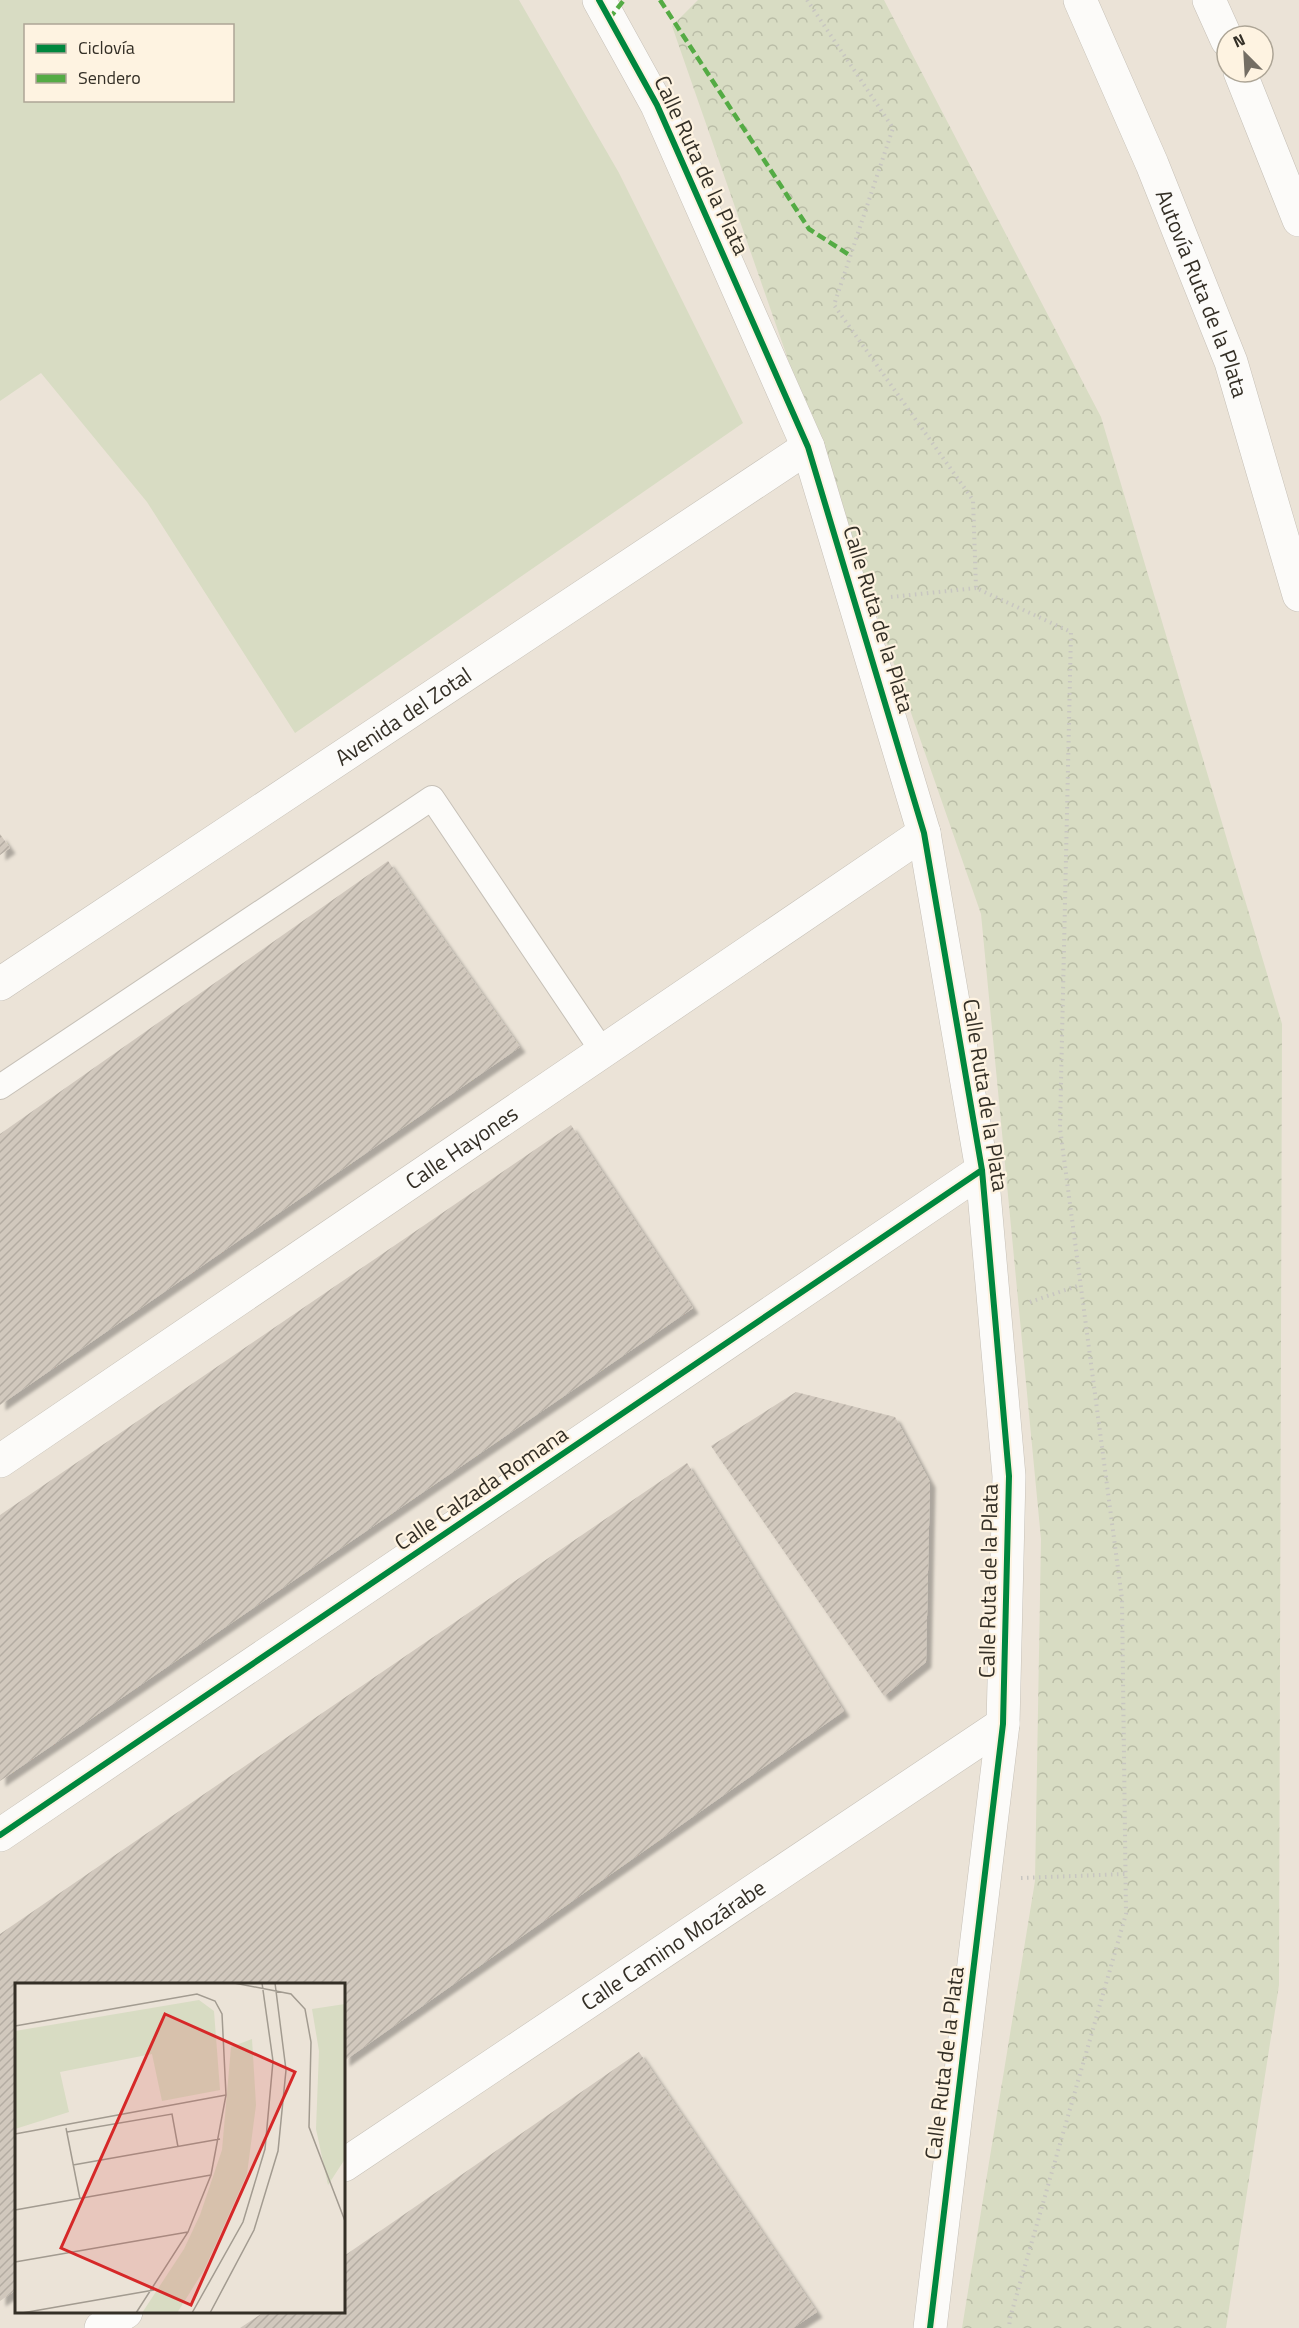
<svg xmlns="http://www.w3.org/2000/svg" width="1299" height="2328" viewBox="0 0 1299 2328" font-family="'Titillium Web',sans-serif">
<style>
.grass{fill:#d8dcc3;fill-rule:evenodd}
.park{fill:url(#park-crowns)}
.building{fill:url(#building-hatch);filter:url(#shadow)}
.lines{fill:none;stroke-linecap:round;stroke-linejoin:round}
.service-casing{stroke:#c6c0b7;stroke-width:26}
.minor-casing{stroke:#c6c0b7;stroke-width:34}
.motorway-casing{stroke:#c6c0b7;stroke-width:34}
.path{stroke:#c8c6c1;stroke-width:4;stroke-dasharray:1.5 4.5;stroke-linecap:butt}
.service{stroke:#fcfbf9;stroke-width:24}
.minor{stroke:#fcfbf9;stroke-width:33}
.motorway{stroke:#fcfbf9;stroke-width:33}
.quiet{stroke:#54ab44;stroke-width:4.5;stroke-dasharray:9 4.5;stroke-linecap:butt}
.cycleway-casing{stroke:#fef3e1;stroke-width:10}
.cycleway{stroke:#00873e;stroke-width:6}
.labels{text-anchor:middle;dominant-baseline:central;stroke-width:4.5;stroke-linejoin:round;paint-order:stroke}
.street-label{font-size:22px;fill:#342f26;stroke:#fef3e1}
.inset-road{fill:none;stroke:#a29b90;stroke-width:1.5}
.view{fill:#d62828;fill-opacity:0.15;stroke:#d62828;stroke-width:3}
.inset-edge{fill:none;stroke:#342f26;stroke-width:3}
</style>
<defs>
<pattern id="park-crowns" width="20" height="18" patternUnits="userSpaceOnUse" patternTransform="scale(1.5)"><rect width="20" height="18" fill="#d8dcc3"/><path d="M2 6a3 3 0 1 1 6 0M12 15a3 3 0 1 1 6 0" fill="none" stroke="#babda7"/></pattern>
<pattern id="building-hatch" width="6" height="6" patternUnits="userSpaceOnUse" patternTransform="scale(1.5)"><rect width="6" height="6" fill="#d1c8bd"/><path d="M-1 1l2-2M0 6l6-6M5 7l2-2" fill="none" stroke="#b4aca2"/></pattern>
<filter id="shadow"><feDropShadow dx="5.5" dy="5.5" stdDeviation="1.5" flood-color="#0004"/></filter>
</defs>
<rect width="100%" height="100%" fill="#ebe3d7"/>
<path class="grass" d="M0 0H519L619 173 743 423 295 733 147 502 41 373 0 401ZM26 26H232V100H26Z"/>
<path class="park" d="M698 0H884L1101 417 1282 1024 1279 1985 1226 2328H962L1035 1881 1041 1539 981 914 672 26Z"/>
<path class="building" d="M0 834 10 848 0 855Z
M388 861 520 1047 0 1405V1134Z
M571 1125 693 1308 0 1781V1515Z
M796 1392 895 1417 930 1482 926 1662 884 1696 711 1446Z
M687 1463 844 1711 344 2061V1984H16V2290L0 2301V1934Z
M639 2052 817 2312 793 2328H240L264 2312H344V2256Z"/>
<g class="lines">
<defs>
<path id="service" d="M0 1087 432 798 603 1052"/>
<g id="minor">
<path d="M599 0 657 105 808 447 924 833 982 1170 1009 1476 1003 1724 930 2328"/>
<path id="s1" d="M0 984 808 447"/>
<path id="s2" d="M0 1461 924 833"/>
<path d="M0 1835 982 1170"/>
<path id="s3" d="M344 2165 1003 1724"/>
<path d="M101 2328 126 2312"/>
</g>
<g id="motorway">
<path id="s4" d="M1080 0 1152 164 1231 362 1299 595"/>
<path d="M1209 0 1227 40"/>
<path d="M1240 72 1299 220"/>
</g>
</defs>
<use href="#service" class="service-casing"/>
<use href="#minor" class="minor-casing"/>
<use href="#motorway" class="motorway-casing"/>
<path class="path" d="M807 0 893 128 834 305 973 500 976 588 1071 632 1060 1128 1122 1599 1126 1914 1010 2318 1009 2328
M891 597 976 588
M1030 1302 1080 1285
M1021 1878 1126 1874"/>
<use href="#service" class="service"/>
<use href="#minor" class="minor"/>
<use href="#motorway" class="motorway"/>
<path class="quiet" d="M660 0 809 229 851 256
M609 19 624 0"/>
<defs>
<path id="cycleway" d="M599 0 657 105 808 447 924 833 982 1170 1009 1476 1003 1724 930 2328
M0 1835 982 1170"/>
</defs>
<use href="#cycleway" class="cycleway-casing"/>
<use href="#cycleway" class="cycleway"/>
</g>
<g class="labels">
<g class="street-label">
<text transform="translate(702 165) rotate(65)">Calle Ruta de la Plata</text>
<text stroke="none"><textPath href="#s4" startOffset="318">Autovía Ruta de la Plata</textPath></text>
<text transform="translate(879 619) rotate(73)">Calle Ruta de la Plata</text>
<text stroke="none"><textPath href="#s1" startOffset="484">Avenida del Zotal</textPath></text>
<text transform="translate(986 1095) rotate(81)">Calle Ruta de la Plata</text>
<text stroke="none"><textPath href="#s2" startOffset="558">Calle Hayones</textPath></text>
<text transform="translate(481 1488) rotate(-34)">Calle Calzada Romana</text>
<text transform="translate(988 1581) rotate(-89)">Calle Ruta de la Plata</text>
<text stroke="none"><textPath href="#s3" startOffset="396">Calle Camino Mozárabe</textPath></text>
<text transform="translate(944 2063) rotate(-83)">Calle Ruta de la Plata</text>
</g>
</g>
<g transform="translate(15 1983)">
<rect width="330" height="330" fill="#ebe3d7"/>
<path d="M184 17 199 28 205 107 147 118 137 71 45 89 54 129 0 146V48ZM330 21V176L313 202 301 146 304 68 297 26Z" fill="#d8dcc3"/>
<path d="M237 56 241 122 232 191 189 287 162 330H127L169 266 185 232 207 167 216 64Z" fill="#d8dcc3"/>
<path class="inset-road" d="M219 0 276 11 290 26 296 59 294 144 330 238M0 43 182 11 200 18 207 31 211 112 196 192 173 249 121 330M51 145 65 216M52 149 157 131 163 164M0 151 211 112M58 182 205 156M0 227 196 192M0 279 173 249M7 330 139 307M177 330 228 239 250 166 258 78 247 0M195 330 239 247 263 168 271 87 260 0"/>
<path class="view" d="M150 31 280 89 176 322 46 265Z"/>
<rect width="330" height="330" class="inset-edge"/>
</g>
<rect x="24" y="24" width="210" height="78" fill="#fef3e1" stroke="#ada596" stroke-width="1.5"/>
<rect x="36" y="44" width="30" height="9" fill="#00873e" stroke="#ada596" stroke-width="1.5"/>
<text x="78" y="54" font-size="18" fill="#342f26">Ciclovía</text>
<rect x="36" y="74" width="30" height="9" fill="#54ab44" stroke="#ada596" stroke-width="1.5"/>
<text x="78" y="84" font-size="18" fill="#342f26">Sendero</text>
<g transform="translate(1245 54) rotate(336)"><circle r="28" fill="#fef3e1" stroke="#ada596" stroke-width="1.5"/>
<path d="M0-4.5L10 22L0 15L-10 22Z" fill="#746e64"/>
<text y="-9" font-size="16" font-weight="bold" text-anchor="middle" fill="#342f26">N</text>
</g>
</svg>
